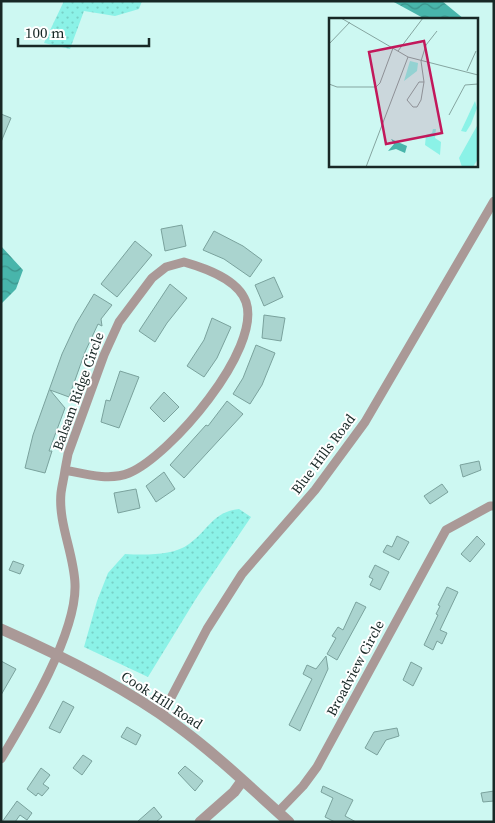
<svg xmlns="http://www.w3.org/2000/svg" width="495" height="823" viewBox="0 0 495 823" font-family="'Source Serif 4',serif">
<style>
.grass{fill:url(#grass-dots)}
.water{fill:url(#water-waves)}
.building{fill:#aad4cf;stroke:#7aa29d}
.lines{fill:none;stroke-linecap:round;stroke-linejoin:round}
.minor{stroke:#aa9997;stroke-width:9}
.tertiary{stroke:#aa9997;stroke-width:11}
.labels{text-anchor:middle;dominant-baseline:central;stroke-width:4;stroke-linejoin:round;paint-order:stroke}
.street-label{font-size:14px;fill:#182826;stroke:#fff}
.inset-road{fill:none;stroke:#85a5a0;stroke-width:1}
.view{fill:#c2185b;fill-opacity:0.15;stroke:#c2185b;stroke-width:2.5}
.inset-edge{fill:none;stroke:#182826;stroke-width:2.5}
</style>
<defs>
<pattern id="grass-dots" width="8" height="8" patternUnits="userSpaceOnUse" patternTransform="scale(1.25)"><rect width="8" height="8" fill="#8bf2e7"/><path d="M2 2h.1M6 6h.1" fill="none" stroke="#77d0c6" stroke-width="1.8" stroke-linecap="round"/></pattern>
<pattern id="water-waves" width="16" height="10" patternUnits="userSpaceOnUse" patternTransform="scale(1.25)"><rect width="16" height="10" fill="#48b5ab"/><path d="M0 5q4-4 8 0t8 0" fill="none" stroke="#3b938b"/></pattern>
</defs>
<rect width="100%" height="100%" fill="#cdf8f2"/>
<path class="grass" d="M64 1H142L139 9 115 16 84 11 70 49 44 43Z
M239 509 251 517 197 597 148 677 84 647 97 601 108 573 125 554C144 555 173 556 189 544 209 530 212 512 239 509Z"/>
<path class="water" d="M392 1H442L464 19H425Z
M1 246 23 270 16 289 1 304Z"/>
<path class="building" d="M1 114 11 118 1 142Z
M182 225 186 246 165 251 161 229Z
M214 231 243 246 262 260 250 277 224 259 203 250Z
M135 241 152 255 117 297 101 284Z
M274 277 283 297 264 306 255 285Z
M170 284 187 298 167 323 155 342 139 331Z
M94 294 112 305 101 319 102 326 98 324 85 352 69 397 50 390 65 408 49 451H52L45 473 25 468 33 435 62 354 76 324Z
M264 315 285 318 281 341 262 338Z
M212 318 231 327 217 358 204 377 187 366 204 340Z
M256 345 275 353 262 385 250 404 233 394 243 378Z
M120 371 139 377 119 428 101 422 106 400 110 401Z
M164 392 179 407 164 422 150 408Z
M227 401 243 414 184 478 170 465 206 425 208 426Z
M479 461 481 470 463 477 460 465Z
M164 472 175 489 156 502 146 486Z
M442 484 448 492 430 504 424 496Z
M136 489 140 508 118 513 114 493Z
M397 536 409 542 399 560 383 552 387 545 392 547Z
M477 536 485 544 470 562 461 554Z
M13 561 24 565 20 574 9 570Z
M375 565 389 572 380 590 370 585 373 579 369 577Z
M447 587 458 592 440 630 447 633 442 644 437 641 433 650 424 645 438 615 436 614 440 606 438 605Z
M356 602 366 607 337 660 327 654 336 638 332 636 338 627 343 630Z
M326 656 328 669 300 731 289 725 312 679 303 674 307 665 316 669Z
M1 661 16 669 1 695Z
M411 662 422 668 413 686 403 680Z
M63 701 74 707 60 733 49 728Z
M127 727 141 735 136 745 121 737Z
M397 728 399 736 386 740 377 755 365 748 374 732Z
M83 755 92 761 82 775 73 768Z
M185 766 203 781 195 791 178 773Z
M41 768 50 775 43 784 49 788 42 796 38 793 36 796 27 789Z
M323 786 353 800 345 816 356 822H335L325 817 333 798 321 792Z
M494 791V801L483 802 481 793Z
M17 801 32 813 27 820 20 815 15 822H2Z
M154 807 162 817 156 822H137Z"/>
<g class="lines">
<path class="minor" d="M184 262C205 268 238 279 246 302 262 349 170 456 129 473 110 481 85 474 65 470L68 454 104 355 119 322 152 278 166 267Z
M162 715 207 629 242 574 315 490 365 422 494 201
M1 759C27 716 77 633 75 584 74 554 58 523 61 493 62 485 64 478 65 470
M278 812 303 786 317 767 446 530 490 506H494"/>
<path class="tertiary" d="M1 629C60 655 124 687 176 725 216 754 252 789 289 822
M200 822 234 792 242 781"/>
</g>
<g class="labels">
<g class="street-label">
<text transform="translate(78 391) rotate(-70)">Balsam Ridge Circle</text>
<text transform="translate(323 454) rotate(-53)">Blue Hills Road</text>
<text transform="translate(355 668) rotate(-62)">Broadview Circle</text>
<text transform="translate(162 700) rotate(33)">Cook Hill Road</text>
</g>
</g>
<g transform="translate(329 18)">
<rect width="149" height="149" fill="#cdf8f2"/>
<path d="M81 43 89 45 88 53 75 63ZM146 83 148 90 142 106 137 114 132 113ZM149 106V141L144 149H133L130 140ZM104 111H107L106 120 112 124 111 137 96 127 97 117 103 115Z" fill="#8bf2e7"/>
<path d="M62 121 78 128 76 135 67 131 59 133 65 126Z" fill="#48b5ab"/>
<path class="inset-road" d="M12 0 79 39 149 57M0 26 21 4M69 33 94 0M138 53 147 33M90 64H95L92 82 88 89H84L78 82ZM95 64 92 43 97 27 108 13M0 66 8 69H47L51 65 64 30M120 97 136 67 149 66M37 149 79 39"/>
<path class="view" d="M95 23 113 115 57 126 40 34Z"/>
<rect width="149" height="149" class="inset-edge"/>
</g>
<rect width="495" height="823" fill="none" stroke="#182826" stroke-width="5"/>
<path d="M18 38v8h131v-8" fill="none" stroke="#182826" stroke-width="2.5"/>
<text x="25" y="38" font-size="15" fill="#182826" stroke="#ffffff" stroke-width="4" paint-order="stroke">100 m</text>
</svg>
